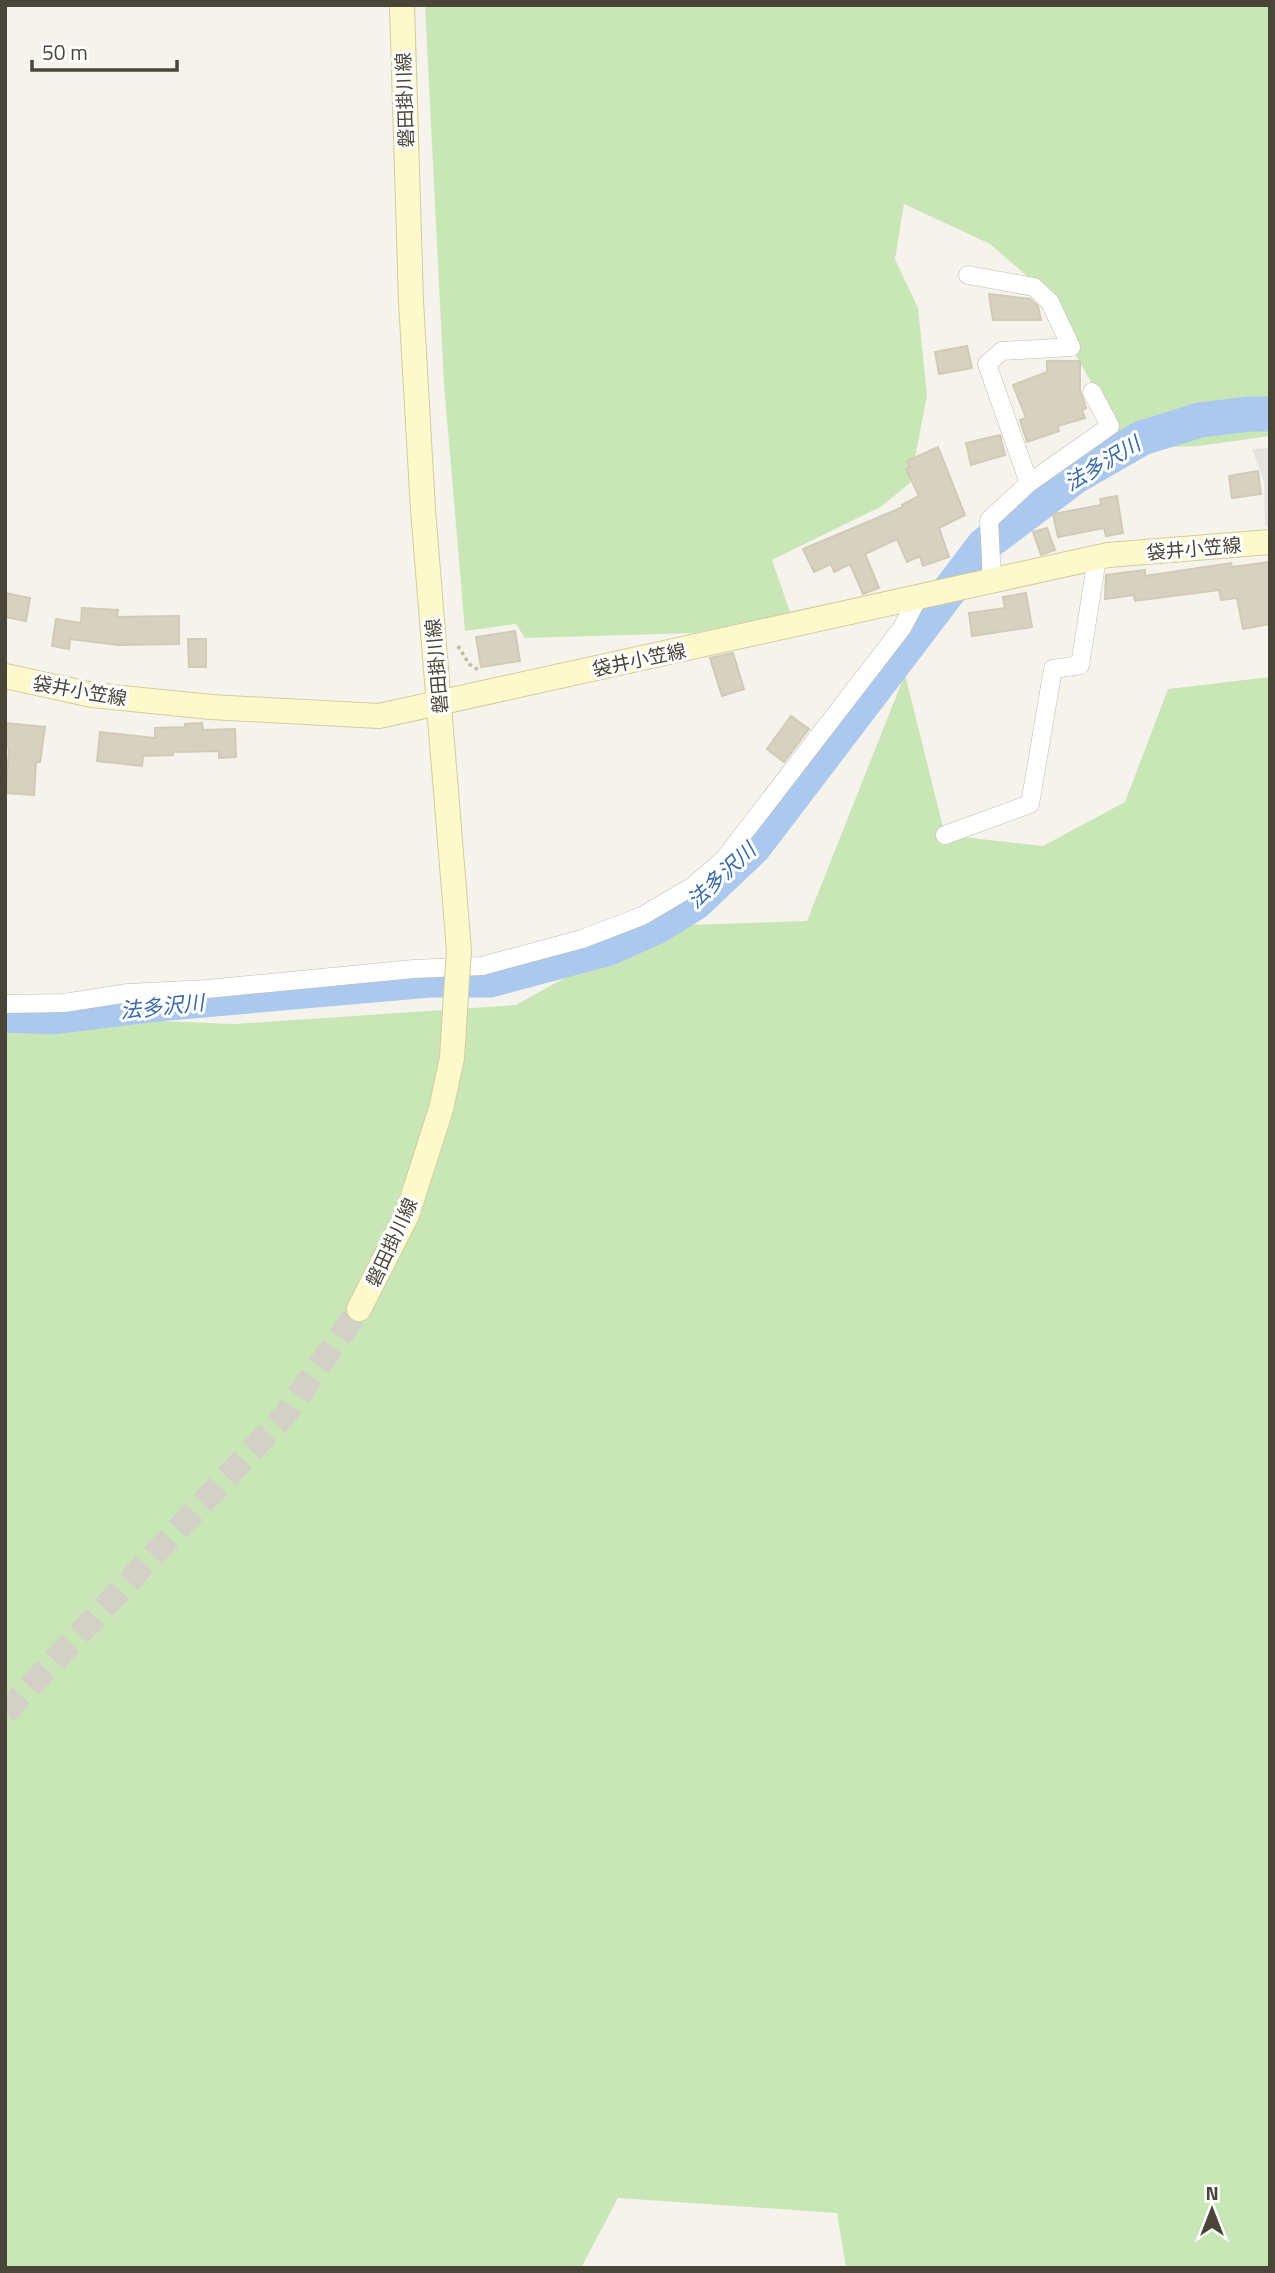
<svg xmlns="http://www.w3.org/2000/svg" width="1275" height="2273" viewBox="0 0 1275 2273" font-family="'Titillium Web','Noto Sans JP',sans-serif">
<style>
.green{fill:#c9e7b6}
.parking{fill:#e4e3df}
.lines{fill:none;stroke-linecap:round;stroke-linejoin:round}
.river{stroke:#abc8ee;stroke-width:35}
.building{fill:#d6d1c1;stroke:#d1cab4;stroke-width:2}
.secondary-tunnel{stroke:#d3d0c7;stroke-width:24;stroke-dasharray:24 12;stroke-linecap:butt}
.street-casing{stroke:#c0bdae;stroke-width:19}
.secondary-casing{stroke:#d3cd9c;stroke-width:26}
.path{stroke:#c1bb9f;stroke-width:3.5;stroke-dasharray:3.5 3.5;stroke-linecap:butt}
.street{stroke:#fff;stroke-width:18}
.secondary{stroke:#fdf9cd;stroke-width:24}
.secondary-bridge-casing{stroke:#d3cd9c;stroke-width:26;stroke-linecap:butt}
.secondary-bridge{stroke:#fdf9cd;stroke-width:24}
.labels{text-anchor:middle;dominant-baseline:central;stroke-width:6;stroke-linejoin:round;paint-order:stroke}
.street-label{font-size:19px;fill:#494539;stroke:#fff}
.water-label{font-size:21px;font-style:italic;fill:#3569b2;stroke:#fff}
</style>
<rect width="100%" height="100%" fill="#f5f3eb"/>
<path class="green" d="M425 5H1270V436L1199 446 1134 448 1119 432 1036 284 990 244 904 204 895 259 918 308 927 396 910 483 882 506 772 560 791 615 694 633 525 638 516 624 465 631 444 384Z
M905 674 945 835 1043 846 1125 802 1168 689 1270 677V2268H846L837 2213 618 2198 581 2268H5V1009L34 1016 235 1024 516 1005 658 926 807 921Z"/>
<path class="parking" d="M1270 448V526H1265L1264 481 1252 449Z"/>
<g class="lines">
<path class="river" d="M5 1015 53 1017 158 1004 430 980H490L609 948 658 926 695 903 754 847 984 545 1076 476 1142 438 1200 420 1250 414H1270"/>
</g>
<path class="building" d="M989 294 1030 299 1038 306 1041 320H993Z
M967 346 972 368 939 374 935 352Z
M1047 361H1080V390L1086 408 1082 410 1085 418 1058 426 1059 431 1027 442 1020 420 1026 418 1013 385 1047 372Z
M1000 435 1005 455 971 465 966 443Z
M938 447 965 515 939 528 949 557 923 566 920 556 907 562 897 539 865 554 879 588 863 594 850 564 834 572 831 564 814 572 803 549 903 507 902 505 919 496 906 469 910 467 907 461Z
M1258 471 1261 494 1232 498 1229 476Z
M1117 496 1123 533 1106 536 1104 528 1058 537 1053 514 1101 505 1100 499Z
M1047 528 1055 550 1041 555 1033 532Z
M1270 562V624L1243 629 1237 598 1221 600 1219 590 1135 601 1134 595 1105 599 1106 575 1145 570V576L1231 563 1232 567Z
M5 593 30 598 26 621 5 617Z
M1026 593 1032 627 972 636 969 613 1005 608 1003 597Z
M82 608 118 610 117 617 179 616V644L118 645 70 639 69 649 52 646 56 619 81 623Z
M515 631 520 661 481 667 476 637Z
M188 639H206V667H189Z
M733 653 744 689 722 696 710 658Z
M791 716 809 729 784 762 767 749Z
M5 723 45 727 40 762H36L34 795 6 793 9 748 5 747Z
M202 723 203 730 235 729 236 757 219 758V751L173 752V755L143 756 142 766 97 761 100 732 155 738V728L185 727V724Z"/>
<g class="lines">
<path class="secondary-tunnel" d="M5 1713 285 1415 359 1309"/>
<defs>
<path id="street" d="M968 275 1034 287 1050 302 1071 347 1002 351 987 364 1029 483
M992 580 989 520 1029 483 1110 426 1092 392
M945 835 1030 804 1053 669 1080 665 1097 558
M5 1004 64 1003 128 993 207 989 413 969 482 966 582 939 642 916 693 886 724 859 902 628 918 598"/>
<path id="secondary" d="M402 5 411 301 423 510 459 951
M5 676 92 695 211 707 379 716 1108 555 1270 542
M359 1309 407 1215 441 1109 452 1058 456 994"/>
</defs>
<use href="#street" class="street-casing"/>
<use href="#secondary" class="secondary-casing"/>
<path class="path" d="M458 646 469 664 480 671"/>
<use href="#street" class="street"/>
<use href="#secondary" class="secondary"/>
<defs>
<path id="secondary-bridge" d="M456 994 459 951"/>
</defs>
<use href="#secondary-bridge" class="secondary-bridge-casing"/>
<use href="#secondary-bridge" class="secondary-bridge"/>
</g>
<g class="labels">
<g class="street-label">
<text transform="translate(404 100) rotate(-92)">磐田掛川線</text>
<text transform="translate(1194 548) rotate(-5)">袋井小笠線</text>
<text transform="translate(639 659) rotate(-12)">袋井小笠線</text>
<text transform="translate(436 666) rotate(-95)">磐田掛川線</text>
<text transform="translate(80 690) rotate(10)">袋井小笠線</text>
<text transform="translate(391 1242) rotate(-65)">磐田掛川線</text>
</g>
<g class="water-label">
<text transform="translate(1102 463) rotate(-31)">法多沢川</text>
<text transform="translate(721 875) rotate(-43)">法多沢川</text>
<text transform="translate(162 1006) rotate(-6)">法多沢川</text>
</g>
</g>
<rect width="1275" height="2273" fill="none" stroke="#494539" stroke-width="14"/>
<g transform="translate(1212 2210)" stroke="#ffffff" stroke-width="5" paint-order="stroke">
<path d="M0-5L12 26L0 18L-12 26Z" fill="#494539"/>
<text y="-10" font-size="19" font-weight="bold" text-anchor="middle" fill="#494539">N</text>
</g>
<path d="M32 60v10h145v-10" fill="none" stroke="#494539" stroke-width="3.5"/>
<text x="42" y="60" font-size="21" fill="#494539" stroke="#ffffff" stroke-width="5" paint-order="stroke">50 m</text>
</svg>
